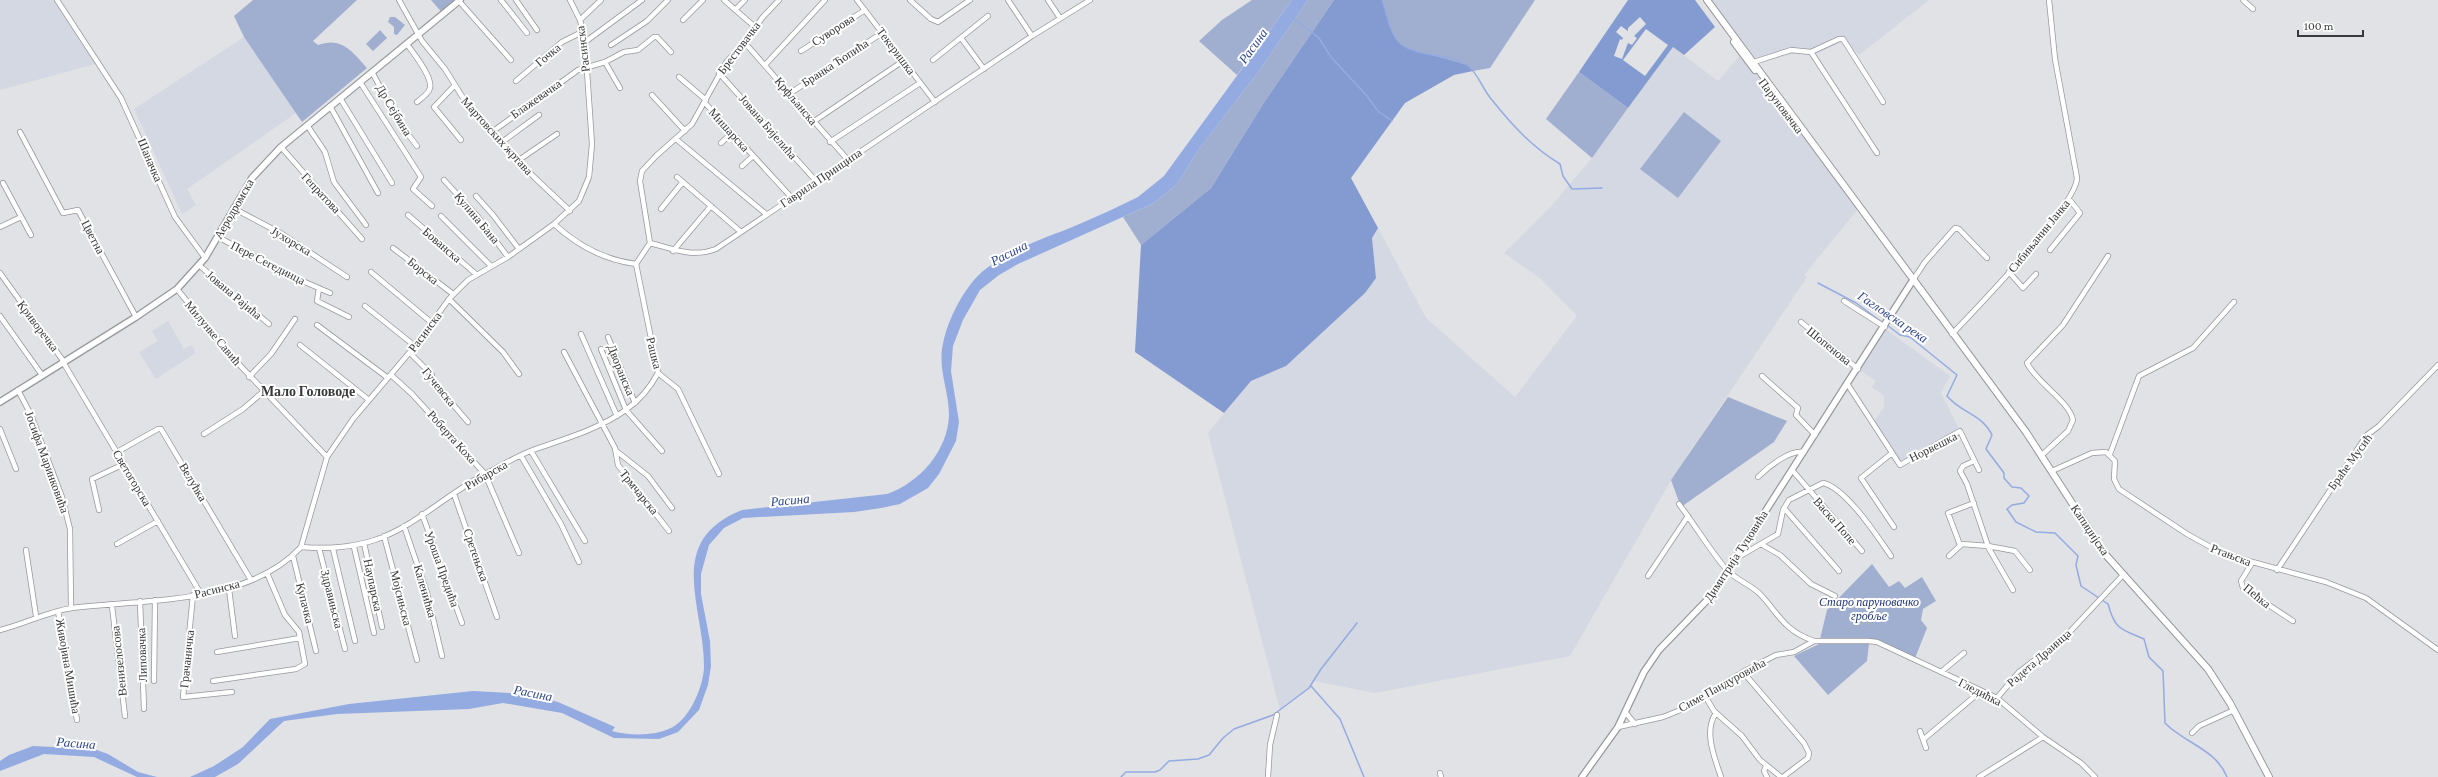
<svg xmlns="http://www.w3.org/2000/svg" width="2438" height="777" viewBox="0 0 2438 777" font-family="'Crimson Pro',serif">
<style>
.built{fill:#d3d8e2}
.green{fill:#a0aed0}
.forest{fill:#849bd1;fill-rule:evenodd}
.water{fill:#94abe2}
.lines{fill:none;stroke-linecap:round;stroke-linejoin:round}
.stream{stroke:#94abe2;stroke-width:1.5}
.minor-casing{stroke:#97989b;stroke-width:6}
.tertiary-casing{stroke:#97989b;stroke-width:8}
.secondary-casing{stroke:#97989b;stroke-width:8}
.minor{stroke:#fff;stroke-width:4.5}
.tertiary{stroke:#fff;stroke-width:5.5}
.secondary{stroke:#fff;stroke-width:6}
.labels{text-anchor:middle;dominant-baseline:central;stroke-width:4;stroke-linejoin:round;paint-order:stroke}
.street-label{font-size:12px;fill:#38393a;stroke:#fff}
.park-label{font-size:12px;font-style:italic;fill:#213777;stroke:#fff}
.water-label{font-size:13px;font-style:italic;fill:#2f478a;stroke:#fff}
.quarter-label{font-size:14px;font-weight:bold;fill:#38393a;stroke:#fff}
</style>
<rect width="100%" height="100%" fill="#e0e2e5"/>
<path class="built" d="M0 0H53L95 64 0 90Z
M1707 0H1929L1859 55 1844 41 1814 55 1807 50 1755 64Z
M244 37 296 113 187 189 196 205 182 214 134 109Z
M1673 47 1718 81 1742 53 1858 209 1804 275 1807 277 1671 480 1570 656 1375 693 1314 681 1304 693 1280 710 1208 433 1251 381 1286 366 1376 278 1372 238 1378 228 1426 318 1515 397 1577 316 1541 279 1504 253 1553 204 1592 158Z
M168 321 184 349 191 345 196 353 156 379 139 352 158 341 152 331Z
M1884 328 1950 376 1941 393 1960 431 1900 465 1872 423 1884 408V396L1872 387 1876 381 1858 369Z"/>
<path class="green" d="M253 0H357L313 41 318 45C341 36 353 52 367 68L302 122 244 37 234 16Z
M431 0H460L445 16Z
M1252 0H1292L1237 75 1199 41 1222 20Z
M1308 0H1334L1263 104 1211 188 1141 245 1123 217 1154 203 1177 184 1199 149 1259 71Z
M1382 0H1535L1490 68 1473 71 1467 65C1454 60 1407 50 1400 43 1390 32 1387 13 1382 0Z
M390 17H395L405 25 397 35 394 34V27L388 22Z
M380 30 387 38 373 51 366 44Z
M1579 72 1628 108 1592 158 1546 119Z
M1684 112 1721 141 1678 198 1640 169Z
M1728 397 1787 421 1774 442 1681 507 1671 480Z
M1872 564 1889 587 1899 581 1905 588 1922 577 1936 601 1923 609 1921 620 1927 628 1915 658 1879 641 1820 639 1827 610Z
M1819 644H1869L1867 661 1828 695 1794 656Z"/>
<path class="forest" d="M1334 0H1382C1387 13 1390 32 1400 43 1407 50 1454 60 1467 65L1473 71 1454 75 1405 103 1351 178 1378 228 1372 238 1376 278 1365 293 1286 366 1251 381 1224 413 1135 352 1141 245 1211 188 1263 104Z
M1628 0H1695L1715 27 1684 55 1673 47 1628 108 1579 72ZM1640 17 1646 24 1634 36 1637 38 1632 45 1628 43 1622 59 1614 56 1620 39 1622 40 1623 38 1616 32 1621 26 1628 31V28ZM1646 29 1668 45 1645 76 1623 60Z"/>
<path class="water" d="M1292 0H1308L1259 71 1199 149 1177 184 1154 203 1018 264 999 275 980 290 963 320 953 346 951 371 959 422 956 441 939 474 928 488 900 504 881 508 854 512 743 518 724 528 709 545 701 574V594L710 641 711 666 708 685 699 710 678 732 659 739 614 738 562 713 503 703 469 709 337 714 284 721 238 764 215 777H190L214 766 243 747 270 719 349 704 473 691 528 694 558 702 615 727 612 731C630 736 654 736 671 728 690 719 704 685 704 666 704 606 664 541 742 510L887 494C919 483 948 451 949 415 949 392 939 372 942 349 945 327 957 302 970 285 994 253 1042 240 1077 225 1098 216 1118 207 1138 197L1164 176Z
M33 746 94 749 108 754 138 772 157 777H137L94 757 44 754 0 771V761L9 755Z"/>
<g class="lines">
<path class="stream" d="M1382 0C1387 13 1390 36 1401 44 1417 57 1452 54 1467 65 1479 74 1482 89 1492 100 1512 125 1532 147 1560 164L1563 176 1572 189 1602 188
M1293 18 1319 38 1331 57 1367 96 1378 111 1392 121
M1818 283 1856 303 1883 323
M1887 325 1900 335 1910 337 1957 375 1947 396C1962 414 1981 413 1992 435L1986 449 2004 473V478L2012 487 2021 488 2029 496 2024 503 2012 505 2007 509 2016 522 2036 532 2055 533 2078 556 2076 565 2081 586 2108 604C2115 630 2121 629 2144 639L2149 657 2163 671 2165 723C2184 743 2216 749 2227 777
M1311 686 1340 719 1364 777
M1121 777 1126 772H1155L1160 770 1169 761 1198 759 1209 755 1223 738 1234 729 1273 715 1309 688 1321 669 1357 623"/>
<defs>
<path id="minor" d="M57 0 121 98 175 217 205 258
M399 0 422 41 445 69 465 101 534 177 570 211
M501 0 527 33
M516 0 537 30
M724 0 755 27
M857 0 935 102
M910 0 931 19 938 22 970 0
M1008 0 1032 36
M1048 0 1060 18
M2243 0 2253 9
M459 1 511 60
M735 10 745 0
M580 20 601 0
M683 20 703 0
M961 38 984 69
M585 42 642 0
M745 43 848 160
M407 44C413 53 433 77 430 88 429 93 421 99 417 102
M611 45 647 21 668 0
M801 51 865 10
M1811 52 1839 39H1843L1883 102
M933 60 988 16
M605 62 620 88
M1754 62 1791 50 1811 52 1877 153
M765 65 825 0
M372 72 400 124 417 146
M719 73 816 181
M679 77 706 100
M516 81 562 42 582 32
M360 82 421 177 413 189 432 206
M455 85 434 107 461 140
M789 94 882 33
M652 95 685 131
M340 98 392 183
M705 103 791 197
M330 106 378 193
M813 122 903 61
M307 125 325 152 334 182 366 225
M20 132 63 213 78 210 136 317
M492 132 578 70 605 62 624 52 638 50 654 37H657L671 52
M676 139 766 214
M502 142 539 115
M830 142 920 83
M721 143 732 133
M281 147 362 239
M519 160 557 134
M742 166 753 156
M677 177 741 232
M444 180 478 217 508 257
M3 183 31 235
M476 196 493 215 519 249
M233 208 282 234 347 277
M661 209 682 183
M408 215 477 275
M441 216 491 266
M554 224C578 246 604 260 636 264L650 243
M0 227 21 217
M218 237 289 275 330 293
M650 243C674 249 692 258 716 249L1032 36 1090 0
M650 243 640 181 642 171 656 156 692 124 727 61 745 43 762 18 779 0
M393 248 453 294
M2050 250 2080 213 2069 199
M673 251 711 206
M636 264 658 373 678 389 719 474
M200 266 269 324
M371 272 432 323
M2009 272 2023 288 2036 274
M0 273 64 362
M1913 280 1925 262 1955 228 1959 229 1987 258
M319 288 317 301 349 317
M177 289 233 358 327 457
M449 299 503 352 519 374
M1844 301 1885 327
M365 306 415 346
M0 316 42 375
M1801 322 1858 369
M317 325 388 378
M581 334 617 416
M1952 334C1975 310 2077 204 2077 178L2055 59 2049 0
M608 337 635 403
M300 345 369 400
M601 349 626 410 662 451
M564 352 615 448 618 465 669 531
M410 353 432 375 431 379 468 422
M63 362 201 594
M391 375 412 394 485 474 519 553
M1762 376 1798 408 1796 415 1815 435
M249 377 271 354 295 319
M1848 385 1900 465 1960 431 1979 470
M18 390 31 415 62 497 70 529 71 608
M0 429 16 469
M204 434 243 409 264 391
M615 450 648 476 672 508
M531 451 585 541
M117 452 158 429H161L251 580
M1892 453 1861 478 1894 527
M2110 454 2139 376 2193 348 2234 302
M2042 455 2068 431 2073 420C2069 401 2036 382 2027 363L2063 325 2108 256
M521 456 561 524 579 562
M1792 470 1862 551
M2052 471 2092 453 2106 452 2115 461 2114 479 2119 489 2187 534 2223 554 2326 582 2366 598 2438 650
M1758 477C1768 467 1789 450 1804 452
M454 494 497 617
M1679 504C1695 525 1709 549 1726 569 1734 579 1750 584 1760 594 1779 614 1784 631 1814 641
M1784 508 1839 571
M99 510 92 479 124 464
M422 514 462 623
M404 526 427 593 442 656
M384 536 417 660
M364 543 382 627
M117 544 158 521
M1761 544 1780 555 1811 584 1835 596
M1960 545 1948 513 1974 503
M1988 546 2015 551 2030 570
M301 547C327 549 349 548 375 540 416 526 448 493 487 473 502 465 517 456 533 450 564 439 600 429 627 409 641 399 650 388 658 373
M354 547 374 633
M1988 547 2013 590
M319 548 345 649
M333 549 355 641
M26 550 36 616
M293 556 316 651
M1949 556 1962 544 1988 546 1967 484 1960 471 1963 466 1974 461
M1735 559 1778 534 1783 510 1789 500 1823 483C1846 488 1877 536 1891 556
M2252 563 2241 581 2243 588 2293 621
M2277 570 2367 435 2379 426 2438 365
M1648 576 1688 516
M229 589 235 636
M193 595 183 697 232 692
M140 601 144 709
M112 606 125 716
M58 611 77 720
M0 630C25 624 46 612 72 608 144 599 248 605 301 547L327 457 353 419 415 346 449 299 468 280 508 257 554 224 579 201 589 177 592 144 585 42 580 20 570 0
M217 652 300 638
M1743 672 1804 743 1809 753 1808 758 1783 777
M1941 672 1964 653
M154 681 155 600
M213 681 296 669 305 664 299 632 285 615 267 573
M1705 696 1714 711 1742 736 1760 760 1781 777
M1997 698 2019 672 2064 638 2123 575
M1626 713 1635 724
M1716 713C1703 731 1715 759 1721 777
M1618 727 1663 717 1678 711 1743 672 1776 655 1794 652 1814 641H1868L1877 642 1997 698 2043 737 2081 763 2095 777
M1920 731 1926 748
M2192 733 2199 726 2234 710
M1924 739 1981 691
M1766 766 1764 771 1767 777
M1440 773 1441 777
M1268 777 1270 745 1277 715
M1979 777 2043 737"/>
<path id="tertiary" d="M0 402 136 317 177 289 205 258 252 178 281 147 460 0
M1582 777 1618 727 1644 672 1659 650 1712 595 1913 280"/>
<path id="secondary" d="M1707 0 2026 432 2105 554 2208 669 2230 703 2269 777
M1734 42 1755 70"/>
</defs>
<use href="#minor" class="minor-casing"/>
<use href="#tertiary" class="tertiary-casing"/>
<use href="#secondary" class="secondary-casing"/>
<use href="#minor" class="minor"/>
<use href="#tertiary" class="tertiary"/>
<use href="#secondary" class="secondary"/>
</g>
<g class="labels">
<g class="street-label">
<text transform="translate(833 30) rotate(-33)">Суворова</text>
<text transform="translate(739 48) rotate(-53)">Брестовачка</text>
<text transform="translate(583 49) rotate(-97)">Расинска</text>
<text transform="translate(896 51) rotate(53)">Текеришка</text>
<text transform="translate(548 55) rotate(-40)">Гочка</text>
<text transform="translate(835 63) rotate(-33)">Бранка Ћопића</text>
<text transform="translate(536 99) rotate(-35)">Блажевачка</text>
<text transform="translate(796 101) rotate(50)">Крфљанска</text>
<text transform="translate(1781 106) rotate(53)">Паруновачка</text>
<text transform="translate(394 110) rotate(59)">Др Сејбина</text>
<text transform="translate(768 127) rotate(49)">Јована Бијелића</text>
<text transform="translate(729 130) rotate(48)">Мишарска</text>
<text transform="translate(497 136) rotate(48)">Мартовских жртава</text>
<text transform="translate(150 160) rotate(67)">Шаначка</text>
<text transform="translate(821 178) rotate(-34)">Гаврила Принципа</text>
<text transform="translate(321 193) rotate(47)">Гепратова</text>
<text transform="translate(234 209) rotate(-60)">Аеродромска</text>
<text transform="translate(477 218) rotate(50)">Кулина Бана</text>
<text transform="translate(2039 236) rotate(-51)">Сибињанин Јанка</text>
<text transform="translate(93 237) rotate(62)">Цветна</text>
<text transform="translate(291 241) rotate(31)">Јухорска</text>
<text transform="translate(442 245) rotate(41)">Бованска</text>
<text transform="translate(268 263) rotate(27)">Пере Сегединца</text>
<text transform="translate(423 271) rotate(38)">Борска</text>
<text transform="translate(234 295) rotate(40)">Јована Рајића</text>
<text transform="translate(38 326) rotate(53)">Криворечка</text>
<text transform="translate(425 332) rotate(-53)">Расинска</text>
<text transform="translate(213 333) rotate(50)">Милунке Савић</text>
<text transform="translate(1829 346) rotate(39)">Шопенова</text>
<text transform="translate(654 353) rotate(76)">Рашка</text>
<text transform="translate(621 370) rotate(68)">Дворанска</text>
<text transform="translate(439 387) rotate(51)">Гучевска</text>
<text transform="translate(452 437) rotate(48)">Роберта Коха</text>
<text transform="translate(1933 447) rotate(-27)">Норвешка</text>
<text transform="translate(47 462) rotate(70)">Јосифа Маринковића</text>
<text transform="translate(2350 462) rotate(-54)">Браће Мусић</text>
<text transform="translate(486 475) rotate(-30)">Рибарска</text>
<text transform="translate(132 478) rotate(59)">Светогорска</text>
<text transform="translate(193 482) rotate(59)">Велућка</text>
<text transform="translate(639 492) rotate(51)">Трмчарска</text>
<text transform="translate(1835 521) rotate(49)">Васка Попе</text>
<text transform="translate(2090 530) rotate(56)">Капиџијска</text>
<text transform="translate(476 555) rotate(71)">Сретењска</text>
<text transform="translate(2231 555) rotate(21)">Ртањска</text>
<text transform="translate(1736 556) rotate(-57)">Димитрија Туцовића</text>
<text transform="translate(442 569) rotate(70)">Уроша Предића</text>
<text transform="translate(373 585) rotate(78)">Наупарска</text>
<text transform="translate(217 589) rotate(-14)">Расинска</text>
<text transform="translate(425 591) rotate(74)">Каленићка</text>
<text transform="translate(2257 596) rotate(39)">Пећка</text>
<text transform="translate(401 598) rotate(76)">Мојсињска</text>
<text transform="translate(332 599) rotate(76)">Здравињска</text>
<text transform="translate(305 603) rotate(76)">Купачка</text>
<text transform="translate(142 655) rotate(-92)">Липовачка</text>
<text transform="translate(2039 658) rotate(-41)">Радета Драинца</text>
<text transform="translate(187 659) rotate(-84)">Грачаничка</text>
<text transform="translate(119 661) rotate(-96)">Венизелосова</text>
<text transform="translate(68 666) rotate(80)">Живојина Мишића</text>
<text transform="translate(1722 685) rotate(-29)">Симе Пандуровића</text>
<text transform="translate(1980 692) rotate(27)">Гледићка</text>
</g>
<g class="park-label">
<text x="1869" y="602">Старо паруновачко<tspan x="1869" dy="14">гробље</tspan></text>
</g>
<g class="water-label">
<text transform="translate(1253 46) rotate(-54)">Расина</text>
<text transform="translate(1009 253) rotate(-27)">Расина</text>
<text transform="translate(1893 317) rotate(34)">Гагловска река</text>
<text transform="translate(790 500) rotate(-5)">Расина</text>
<text transform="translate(533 693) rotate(11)">Расина</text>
<text transform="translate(76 743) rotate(5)">Расина</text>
</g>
<g class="quarter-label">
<text x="308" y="391">Мало Головоде</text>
</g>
</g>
<path d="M2298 30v6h65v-6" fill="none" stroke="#38393a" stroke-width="2"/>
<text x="2304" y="30" font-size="12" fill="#38393a" stroke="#ffffff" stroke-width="3" paint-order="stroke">100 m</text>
</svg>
